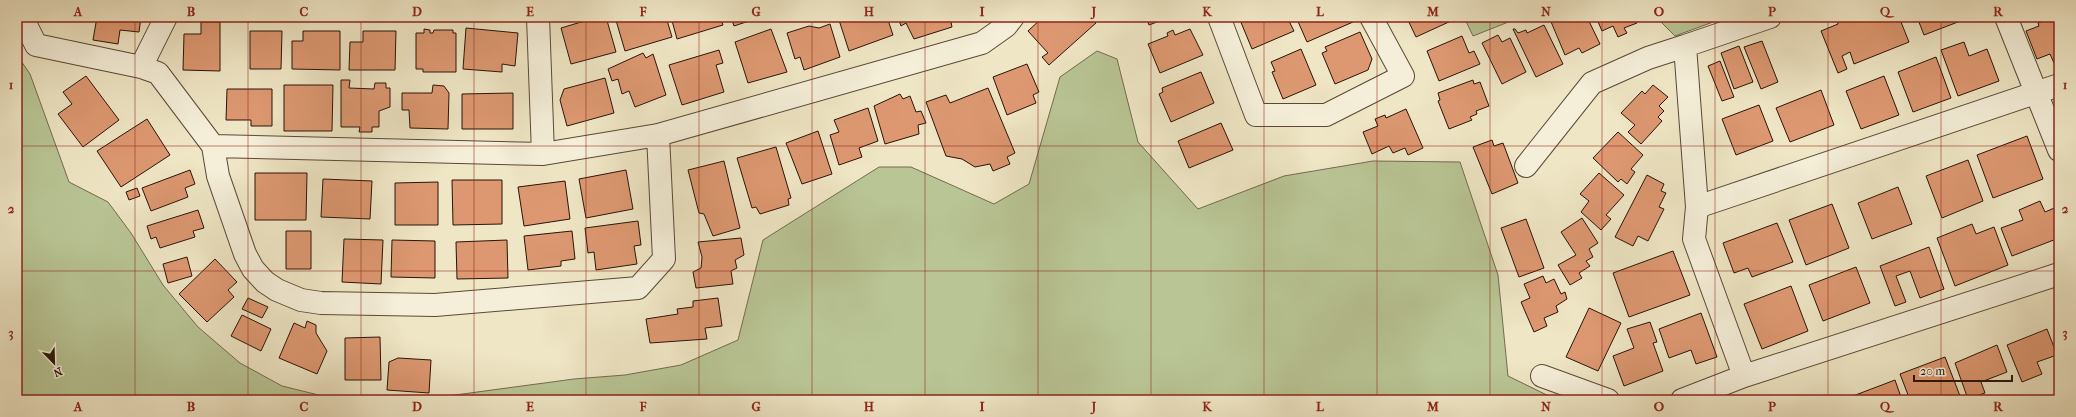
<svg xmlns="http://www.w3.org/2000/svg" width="2076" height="417" viewBox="0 0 2076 417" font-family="'IM FELL French Canon',serif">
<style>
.green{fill:#b9c595;stroke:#726c4e}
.building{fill:#dd9871;stroke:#2a1308}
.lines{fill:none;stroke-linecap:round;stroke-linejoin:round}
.minor-casing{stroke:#5b4837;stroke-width:24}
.minor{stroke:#f5efd9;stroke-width:22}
.grid{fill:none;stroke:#8f2418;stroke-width:1;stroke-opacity:0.55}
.neatline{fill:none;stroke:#8f2418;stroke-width:1.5}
.grid-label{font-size:13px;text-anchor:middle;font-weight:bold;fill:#8f2418}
</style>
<rect width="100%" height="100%" fill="#efe6c5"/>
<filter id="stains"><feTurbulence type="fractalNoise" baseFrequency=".005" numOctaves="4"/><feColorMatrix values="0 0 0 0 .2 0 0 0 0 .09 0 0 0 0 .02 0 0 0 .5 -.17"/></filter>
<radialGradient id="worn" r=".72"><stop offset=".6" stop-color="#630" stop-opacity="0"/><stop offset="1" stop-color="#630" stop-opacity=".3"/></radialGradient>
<path class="green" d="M1464 17H1521L1473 36Z
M1656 17H1711L1713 22 1675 36Z
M1097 51 1117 59 1138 142 1198 209 1284 176 1373 161 1460 162 1498 275 1508 376 1557 400H418L574 379 625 375 681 365 738 340 763 240 879 167H911L994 204 1029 184 1060 77Z
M17 55 30 74 69 182 108 202 131 233 163 285 198 327 240 363 282 386 339 400H17Z"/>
<path class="building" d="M47 17H83V21L47 20Z
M97 17H141L139 32 120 30 118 44 93 40Z
M598 17H606L616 52 571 64 561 28Z
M615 17H666L672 37 625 51Z
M671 17H720L723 25 677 39Z
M731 17H761L734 26Z
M838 17H887L893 35 849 51Z
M898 17H950L952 27 914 39 906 23 901 26Z
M1043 17H1071L1073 19 1076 17H1090L1096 23 1049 65 1042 57 1048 53 1028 31Z
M1146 17H1170L1149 25Z
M1246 17H1287L1294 31 1252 49 1240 20Z
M1296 17H1351L1353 22 1307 42Z
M1409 17H1449L1451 21 1416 37 1407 18Z
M1549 17H1587L1600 44 1582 53 1579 48 1565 55Z
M1596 17H1634L1637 23 1624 28 1627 33 1618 37 1613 26 1602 31Z
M1840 17H1899L1909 42 1854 64 1850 52 1842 56 1847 69 1838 73 1821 31 1838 24 1837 18Z
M1917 17H1962L1963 20 1924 35Z
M2053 17H2059V61L2054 63 2050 54 2037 59 2026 31 2039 26 2038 23Z
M201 22H220V71L183 70 184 34H201Z
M830 24 840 57 804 70 800 57 795 59 787 33 809 26 819 28Z
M1544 25 1563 64 1536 77 1513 29H1515L1518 33 1526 30 1527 33Z
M466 28 518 33 515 66 502 64V72L463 69Z
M424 29 430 30V33H433L434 30H453V33H456V72H423V69H416V33H424Z
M771 29 787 72 748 83 735 42Z
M1190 29 1203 55 1160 73 1148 44 1168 36 1167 33 1173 30 1175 35Z
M250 31H282L281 69H250Z
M303 31H340V70L292 69V41H303Z
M363 31H396L395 70H349L350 42H363Z
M1360 32 1372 59 1368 70 1335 84 1322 53 1327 51 1325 47Z
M1498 35 1502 42 1510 38 1526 72 1502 84 1482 43Z
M1462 36 1469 53 1474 51 1480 64 1439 81 1427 51Z
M1762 41 1778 82 1761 89 1744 47Z
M1964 42 1969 56 1987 49 1999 81 1958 96 1941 50Z
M1739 46 1753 82 1734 89 1721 53Z
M1301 49 1316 85 1283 99 1272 72 1275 71 1271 62Z
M719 50 723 63 716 65 724 92 682 105 669 65Z
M643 53 646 58 653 54 666 95 635 107 629 91 622 94 618 79 612 81 608 69Z
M1936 57 1951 98 1913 112 1898 72Z
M1720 61 1734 97 1722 101 1708 66Z
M1027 64 1039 92 1033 95 1036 103 1007 115 993 77Z
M1201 72 1214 103 1171 122 1159 94 1163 92 1162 88Z
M86 76 119 120 83 147 58 114 72 104 63 92Z
M1884 76 1899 115 1861 129 1846 91Z
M605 78 614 113 567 126 560 100 564 89Z
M341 80H350L349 88 374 89 375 83H386V88H390V107L379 111V127H372V132H359L360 127H341Z
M1473 80 1474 84 1480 82 1489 106 1476 111 1477 114 1470 117 1472 120 1449 129 1438 101 1440 100 1438 93Z
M284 85H333L332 131H284Z
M433 85 444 86 449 93 448 129 410 128 409 110H402V93H432Z
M1653 85 1668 97 1659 106 1664 111 1658 117 1662 121 1641 144 1628 132 1635 125 1621 113 1642 91 1645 94Z
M988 88 1015 153 1007 157 1010 164 993 171 990 164 975 167 962 159 946 156 926 102 946 95 950 103Z
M227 89H272V126H251V120H226Z
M1821 90 1834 125 1790 142 1776 108Z
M513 93V129H462V94Z
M900 94 903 99 910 96 916 112 921 111 926 123 918 125 919 134 885 144 874 106Z
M1759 105 1773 141 1736 155 1722 119Z
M868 108 878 141 859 148 862 157 839 165 830 135 839 132 834 120Z
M1406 109 1423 148 1408 155 1405 148 1393 153 1389 146 1372 154 1363 132 1378 126 1375 119 1385 115 1386 118Z
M147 119 170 155 121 187 97 151Z
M1221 123 1233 150 1189 168 1178 141Z
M818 131 832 174 802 184 786 143Z
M1618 132 1643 155 1631 169 1635 172 1627 184 1621 179 1618 182 1593 158Z
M2027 136 2043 179 1993 198 1977 155Z
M1492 140 1494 146 1503 143 1518 183 1492 194 1473 147Z
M776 147 791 198 788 199 789 205 760 214 756 207 752 208 737 158Z
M1968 160 1983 201 1942 218 1926 176Z
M724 161 740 228 713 236 704 214 699 213 688 170Z
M190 170 195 184 185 188 188 197 151 211 142 188Z
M626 170 633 209 586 218 579 179Z
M255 173H307L306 220H255Z
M1599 173 1624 195 1606 215 1611 219 1601 230 1581 212 1589 201 1580 194Z
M1647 175 1664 184 1661 191 1666 193 1659 207 1664 209 1648 241 1638 236 1633 246 1615 237Z
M323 179 372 181 370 219 321 217Z
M452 180H502V224L453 225Z
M565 181 570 219 524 226 518 187Z
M438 182V225H395V183Z
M1898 187 1912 224 1872 239 1858 203Z
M137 188 140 196 129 200 126 192Z
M2040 201 2045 212 2059 206V238L2012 256 2001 228 2023 220 2019 210Z
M1832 204 1849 248 1806 265 1789 220Z
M198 210 204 228 193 231 195 237 160 248 156 237 151 239 147 226Z
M1582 218 1598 243 1589 249 1593 257 1586 261 1590 266 1579 273 1582 278 1570 285 1558 265 1576 255 1561 232Z
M1526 219 1544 268 1519 277 1501 228Z
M638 221 641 245 634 246 637 264 596 270 594 252 588 253 585 228Z
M1777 223 1793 262 1752 277 1748 268 1734 273 1723 243Z
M1972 224 1976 234 1994 227 2008 265 1955 286 1937 238Z
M286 231H311V269H286Z
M572 231 575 259 561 261V266L528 270 524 236Z
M741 238 744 255 735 260 737 268 731 271 733 284 696 288 693 272 701 268 702 257 698 242Z
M344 239 383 240 381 284 342 282Z
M392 240 435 241V278L391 277Z
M507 240 508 278 457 279 456 242Z
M1929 247 1944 289 1920 298 1910 271 1896 276 1906 302 1895 306 1880 266Z
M1673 251 1690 295 1629 317 1613 273Z
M187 257 192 276 168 283 163 264Z
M215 259 237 282 228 290 234 297 207 322 179 294Z
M1856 267 1870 303 1823 321 1809 285Z
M1543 276 1546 283 1554 279 1561 294 1565 292 1567 299 1556 306 1558 312 1544 318 1547 326 1534 332 1521 302 1530 298 1524 284Z
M1791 286 1808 331 1762 349 1744 304Z
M248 298 268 307 262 318 242 309Z
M718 298 722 326 705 328 707 339 650 343 646 319 678 314 677 309 693 307V301Z
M1589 308 1621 323 1598 371 1566 357Z
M1701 313 1717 357 1696 364 1691 350 1669 358 1659 329Z
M242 315 271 329 261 351 231 336Z
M307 321 316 325V333L327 351 317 374 279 358 294 323 305 328Z
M1650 322 1657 342 1653 343 1663 371 1624 386 1613 356 1634 348 1627 329Z
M2047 329 2057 355 2037 362 2042 374 2022 382 2007 345Z
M380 337 381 380H345V338Z
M1997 345 2007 372 1981 382 1985 393 1968 399 1955 363Z
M1945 357 1960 396 1950 400H1910L1900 374Z
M398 358 431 360 429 393 387 390 389 362Z
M1895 380 1902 400H1845V399Z"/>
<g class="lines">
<defs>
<path id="minor" d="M22 17 36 45 141 67 158 73 213 146 218 176 245 254 253 269 265 282 277 290 301 300 321 303 435 305 638 288 664 259 658 135
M538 17 543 154
M1219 17 1256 115H1326L1403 76 1371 17
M2006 17 2059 150
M141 67 166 17
M213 146 543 154 658 135 982 43 1006 26 1013 17
M1526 166 1592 83 1648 58 1685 46
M1697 207 2059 85
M1542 376 1608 400
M1744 376 1694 239 1697 207 1685 46 1770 17
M1682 400 1744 376 2059 274"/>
</defs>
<use href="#minor" class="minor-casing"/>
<use href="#minor" class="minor"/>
</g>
<path class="grid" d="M135 17V400M248 17V400M361 17V400M474 17V400M586 17V400M699 17V400M812 17V400M925 17V400M1038 17V400M1151 17V400M1264 17V400M1377 17V400M1490 17V400M1602 17V400M1715 17V400M1828 17V400M1941 17V400M17 146H2059M17 271H2059"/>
<rect width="2076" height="417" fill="none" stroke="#efe6c5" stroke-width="44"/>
<g transform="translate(54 363) rotate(157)" stroke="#f5efd9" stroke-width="3" paint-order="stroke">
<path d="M0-3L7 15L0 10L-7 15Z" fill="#2a1308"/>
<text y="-6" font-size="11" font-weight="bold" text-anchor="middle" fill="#2a1308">N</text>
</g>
<path d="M1914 375v6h98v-6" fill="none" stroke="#2a1308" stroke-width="2"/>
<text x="1920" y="375" font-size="12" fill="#2a1308" stroke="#f5efd9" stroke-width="3" paint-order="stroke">20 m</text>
<rect x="22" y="22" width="2032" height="373" class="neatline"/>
<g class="grid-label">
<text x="78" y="16">A</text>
<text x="191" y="16">B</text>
<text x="304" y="16">C</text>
<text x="417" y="16">D</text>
<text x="530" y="16">E</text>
<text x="643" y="16">F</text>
<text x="756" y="16">G</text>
<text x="869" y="16">H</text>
<text x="982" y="16">I</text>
<text x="1094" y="16">J</text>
<text x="1207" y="16">K</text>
<text x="1320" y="16">L</text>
<text x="1433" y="16">M</text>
<text x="1546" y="16">N</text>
<text x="1659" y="16">O</text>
<text x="1772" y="16">P</text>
<text x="1885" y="16">Q</text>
<text x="1998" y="16">R</text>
<text x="11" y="89">1</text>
<text x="2065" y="89">1</text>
<text x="11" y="213">2</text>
<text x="2065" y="213">2</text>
<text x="11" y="337">3</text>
<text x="2065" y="337">3</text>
<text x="78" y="411">A</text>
<text x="191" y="411">B</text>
<text x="304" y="411">C</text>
<text x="417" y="411">D</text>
<text x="530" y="411">E</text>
<text x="643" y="411">F</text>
<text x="756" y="411">G</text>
<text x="869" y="411">H</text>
<text x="982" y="411">I</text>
<text x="1094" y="411">J</text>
<text x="1207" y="411">K</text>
<text x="1320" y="411">L</text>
<text x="1433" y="411">M</text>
<text x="1546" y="411">N</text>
<text x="1659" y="411">O</text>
<text x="1772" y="411">P</text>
<text x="1885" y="411">Q</text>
<text x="1998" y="411">R</text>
</g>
<rect width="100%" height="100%" filter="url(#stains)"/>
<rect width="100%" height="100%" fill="url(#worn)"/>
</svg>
